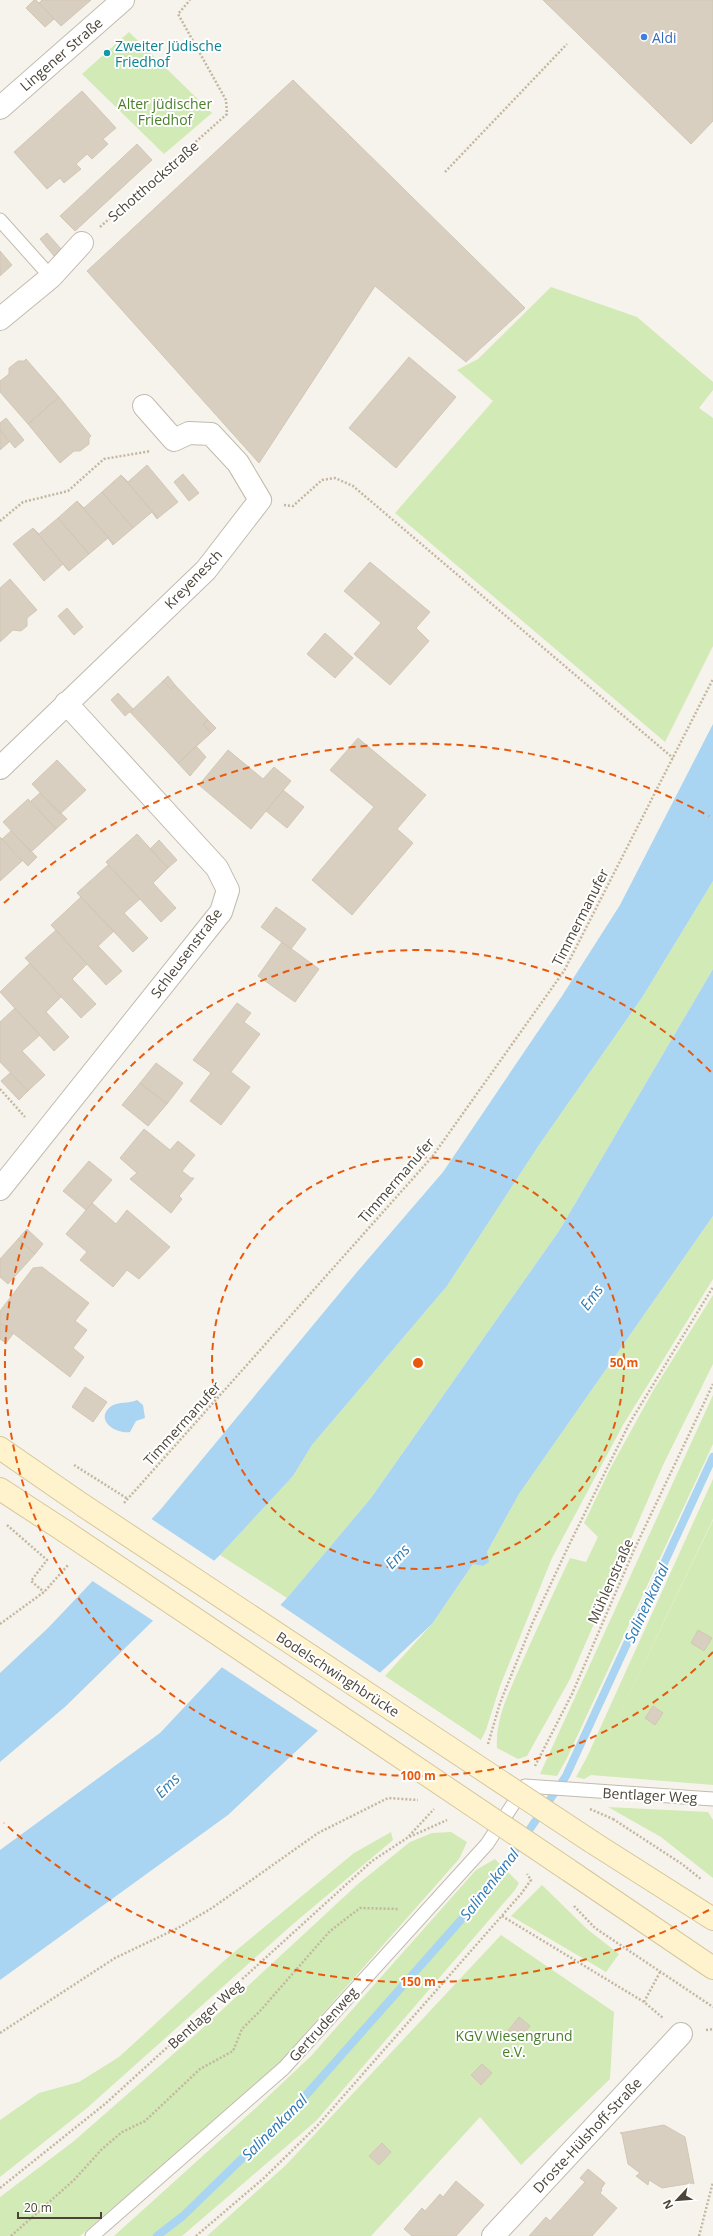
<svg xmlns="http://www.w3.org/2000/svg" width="713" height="2236" viewBox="0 0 713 2236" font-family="'Open Sans',sans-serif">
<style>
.green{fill:#d2eab5}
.water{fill:#a9d4f2}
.pier{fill:#f6f3ec}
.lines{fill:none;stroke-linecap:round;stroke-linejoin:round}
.stream{stroke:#a9d4f2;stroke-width:8}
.building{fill:#d8cfc1;stroke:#d3c7b4}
.service-casing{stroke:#c2bbae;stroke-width:15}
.minor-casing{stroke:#c2bbae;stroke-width:24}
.secondary-casing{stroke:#d6c79b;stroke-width:24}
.path{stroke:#c4b79f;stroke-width:2.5;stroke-dasharray:2 2;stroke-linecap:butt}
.service{stroke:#fff;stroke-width:13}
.minor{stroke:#fff;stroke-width:22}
.secondary{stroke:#fff3cd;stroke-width:22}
.secondary-bridge-casing{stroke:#d6c79b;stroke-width:24;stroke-linecap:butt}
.path-bridge{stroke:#c4b79f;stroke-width:2.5;stroke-dasharray:2 2;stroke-linecap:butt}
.secondary-bridge{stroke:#fff3cd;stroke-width:22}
.ring{fill:none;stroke:#e8590c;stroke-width:2;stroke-dasharray:7 5}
.shop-dot{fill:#3f7fe0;stroke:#fff;stroke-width:1.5}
.culture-dot{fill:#0f9aa8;stroke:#fff;stroke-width:1.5}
.labels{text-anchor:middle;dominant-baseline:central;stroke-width:4;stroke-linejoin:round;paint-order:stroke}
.shop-label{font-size:14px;fill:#366cbe;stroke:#fff;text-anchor:start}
.culture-label{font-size:14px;fill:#0d838f;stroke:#fff;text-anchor:start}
.street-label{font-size:14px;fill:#4b4439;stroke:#fff}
.park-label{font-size:14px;fill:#4a7f2a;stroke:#fff}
.water-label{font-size:15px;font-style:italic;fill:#2e7ab2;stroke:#fff}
.centre{fill:#e8590c;stroke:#fff;stroke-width:2}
.ring-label{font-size:12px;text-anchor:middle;font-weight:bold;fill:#e8590c;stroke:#fff;stroke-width:4;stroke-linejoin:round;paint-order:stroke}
</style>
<rect width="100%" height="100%" fill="#f6f3ec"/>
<path class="green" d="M129 32 212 113 164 154 82 74Z
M551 287 637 317 713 382V390L699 408 713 418V646L665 742 395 513 493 401 457 370 478 359Z
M713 881V969L559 1231 371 1498 287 1598 220 1555 293 1476 312 1445 447 1286 539 1145 643 996Z
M713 1216V1279L623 1425 552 1558 500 1686 486 1730 481 1740 385 1676 432 1624 473 1564 483 1566 487 1552 519 1494Z
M713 1295V1364L663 1465 570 1679 527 1756 518 1759 497 1748C495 1720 509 1692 520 1667 536 1630 553 1594 570 1558L586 1562 598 1537 584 1523 611 1467 654 1389Z
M713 1395V1444L567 1758 557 1776 540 1774Z
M713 1479V1519L599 1757 713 1520V1785L591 1775 584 1779 576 1777 587 1757Z
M608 1807 708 1812 713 1820V1878L661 1837Z
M391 1832 393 1840 293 1924 87 2108 0 2177V2120L39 2093 79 2082 119 2057 226 1959 297 1900 354 1853Z
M451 1832 467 1842 459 1859 272 2071 80 2236H0V2197L74 2141 195 2035 358 1884 410 1842 432 1833Z
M495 1859 519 1883 515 1890 316 2121 182 2236H114L258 2106 311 2056 476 1870Z
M542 1885 587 1929 619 1954 606 1972 511 1916Z
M501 1935 614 2012 610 2079 521 2165 480 2117 371 2236H207L286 2165Z"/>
<path class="water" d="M713 724V881L643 996 539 1145 447 1286 312 1445 293 1476 220 1555 66 1706 0 1762V1673L48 1628 161 1509 357 1272 443 1172 562 996 620 905Z
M713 969V1216L519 1494 487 1552 489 1562 483 1566 473 1564 432 1624 228 1815 0 1980V1850L160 1733 287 1598 371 1498 559 1231Z
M137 1400 143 1405 145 1418 136 1421 130 1432C115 1434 95 1420 110 1407 117 1401 129 1404 137 1400Z"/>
<path class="pier" d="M150 1518 216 1562 155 1622 91 1580Z
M279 1604 382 1674 320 1732 220 1666Z"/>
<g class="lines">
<path class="stream" d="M157 2236 183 2216 299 2103 491 1886 566 1776 713 1457"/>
</g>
<path class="building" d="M34 0H36L54 19 45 27 26 8Z
M42 0H91L61 26 39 3Z
M543 0H713V121L691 144Z
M293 80 525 308 466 362 375 286 259 463 87 271Z
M82 91 116 128 103 139 108 144 92 159 87 154 76 164 81 169 64 183 60 178 47 189 14 152Z
M137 144 152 160 75 231 60 216Z
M47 233 62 250 54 256 40 239Z
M0 251 12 265 0 276Z
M409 357 456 397 396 468 349 428Z
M26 359 59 397 28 424 0 392V381L9 374V368L18 361H24Z
M59 397 91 436 89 438V444L80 451H74L60 463 28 424Z
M6 418 24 440 15 448 0 430V423Z
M0 430 9 442 0 450Z
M147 465 178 502 158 518 121 475 128 482Z
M183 474 199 493 189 501 174 482Z
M121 475 158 518 157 519 152 512 133 528 102 492Z
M102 492 133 528 114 544 77 501 84 508Z
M77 501 114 544 113 545 108 538 89 554 58 518Z
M58 518 89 554 69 571 33 528 39 534Z
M33 528 69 571 63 564 44 581 13 544Z
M370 562 430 612 416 628 429 641 390 685 354 654 381 623 344 591Z
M10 579 37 610 27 618V626L21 631 13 630 0 642V588Z
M67 608 83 627 74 635 58 616Z
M325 633 353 658 335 678 307 654Z
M168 676 175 685 171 689 163 681Z
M163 681 171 689 175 685 208 720 203 724 211 733 178 763 130 712Z
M118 693 133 709 125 716 111 700Z
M208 720 216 728 211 733 203 724Z
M358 738 426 795 397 829 413 843 352 915 312 880 374 807 330 770Z
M196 746 206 757 190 776 178 763Z
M228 750 263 779 274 767 291 781 251 829 199 785Z
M57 760 86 790 60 814 32 784Z
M283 790 304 807 287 828 266 811Z
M40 793 67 819 56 829 31 801Z
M28 799 56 829 31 852 3 822Z
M11 831 37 857 28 866 2 839Z
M137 834 168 868 153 883 176 908 161 922 106 862Z
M0 837 22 861 0 881Z
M159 840 177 860 168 868 150 849Z
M108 865 140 899 124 913 148 938 133 952 77 893Z
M81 897 114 931 98 946 122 971 106 985 51 925Z
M276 907 306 929 291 949 261 927Z
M56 930 87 964 72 979 96 1004 81 1018 25 958Z
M282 942 319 969 295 1002 258 976Z
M30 963 61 997 46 1012 69 1037 54 1051 0 992Z
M237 1003 251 1013 244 1022 260 1034 231 1072 250 1087 221 1125 190 1101 211 1073 193 1060Z
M15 1008 40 1035 22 1051 45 1075 28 1091 0 1062V1022Z
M156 1063 183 1083 167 1104 140 1083Z
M10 1073 28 1091 19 1100 1 1081Z
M140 1083 167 1104 148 1126 122 1105Z
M144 1129 170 1150 178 1141 195 1155 182 1171 191 1178H194L179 1196 182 1199 171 1213 130 1179 137 1173 120 1158Z
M89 1161 112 1180 86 1210 63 1191Z
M92 1203 116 1224 127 1210 170 1247 139 1279 127 1270 113 1287 80 1260 87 1252 66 1234Z
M27 1229 43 1244 35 1254 18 1239Z
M18 1239 35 1254 8 1284 0 1277V1259Z
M42 1267 89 1303 75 1321 87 1330 73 1348 84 1357 70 1377 0 1323V1311L33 1268Z
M0 1323 13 1334 6 1343 0 1339Z
M85 1387 107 1402 93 1422 72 1407Z
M698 1630 712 1638 704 1651 691 1643Z
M653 1706 663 1713 655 1725 645 1718Z
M519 2017 530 2026 518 2041 507 2032Z
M482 2064 492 2073 481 2085 471 2075Z
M664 2125 685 2137 694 2184 692 2183 662 2188 649 2180 648 2185 636 2176 640 2173 628 2164 622 2134 620 2133Z
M382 2143 391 2152 379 2165 369 2156Z
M588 2169 605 2183 601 2189 602 2190 600 2193 617 2208 592 2236H529L546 2217 550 2221 585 2182 580 2178Z
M456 2181 484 2205 456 2236H412L404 2229 422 2208 425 2211 440 2194 443 2197Z"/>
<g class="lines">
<defs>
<path id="service" d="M0 220 51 277
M92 2236 284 2068 487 1844 525 1786 713 1799"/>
<path id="minor" d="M0 108 123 0
M0 319 51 277 82 243
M0 768 206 570 260 500 238 463 211 434 189 433 174 440 144 406
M0 1189 221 912 228 890 217 868 66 703
M493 2236 681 2034"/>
<path id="secondary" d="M0 1448 84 1506
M0 1489 63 1530
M592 1842 713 1919
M567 1869 713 1968"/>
</defs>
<use href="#service" class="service-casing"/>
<use href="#minor" class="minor-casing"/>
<use href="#secondary" class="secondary-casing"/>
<path class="path" d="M445 172 567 44
M100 227 227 114 226 100 178 14 190 0
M284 505 293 506 322 480 335 478 353 486 673 758
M0 521 23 502 68 491 104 459 151 451
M0 1089 25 1117
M74 1465 128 1499
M124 1503 432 1157 564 971 713 679
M7 1525 47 1560 31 1581 44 1592
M0 1624 44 1592 69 1564
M488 1744 500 1703 532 1624 568 1547 629 1424 713 1287
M535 1766 572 1694 634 1550 713 1384
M613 1819 682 1864 701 1879
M409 1836 434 1809
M574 1906 595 1928 713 2007
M502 1916 644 2002 663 2018
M644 2002 660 1972
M706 2030 713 2029
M0 2033 115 1958 178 1928 212 1908 318 1833 388 1798 418 1800
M0 2188 105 2104 372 1861 407 1838 447 1820
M11 2236 74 2180 102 2149 122 2132 145 2121 200 2069 233 2051 242 2029 260 2011 330 1931 360 1908 399 1909
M196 2236 264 2178 318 2125 521 1894 531 1880 527 1874
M699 2236 713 2182"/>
<use href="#service" class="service"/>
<use href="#minor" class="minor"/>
<use href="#secondary" class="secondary"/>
<defs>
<path id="secondary-bridge" d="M84 1506 592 1842
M63 1530 567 1869"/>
</defs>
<use href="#secondary-bridge" class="secondary-bridge-casing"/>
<path class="path-bridge" d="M590 1809 613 1819"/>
<use href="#secondary-bridge" class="secondary-bridge"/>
</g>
<g class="ring">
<circle cx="418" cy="1363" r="206"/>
<path d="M713 1652A413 413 0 1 1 713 1074"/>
<path d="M709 1910A619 619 0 0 1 4 1823M4 903A619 619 0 0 1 709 816"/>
</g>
<circle class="shop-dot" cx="644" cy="37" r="4"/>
<circle class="culture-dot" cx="107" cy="53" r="4"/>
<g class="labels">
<g class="shop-label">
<text x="652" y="37">Aldi</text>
</g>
<g class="culture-label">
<text x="115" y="45">Zweiter Jüdische<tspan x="115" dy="16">Friedhof</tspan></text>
</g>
<g class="street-label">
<text transform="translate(61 54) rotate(-41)">Lingener Straße</text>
<text transform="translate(153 181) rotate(-41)">Schotthockstraße</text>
<text transform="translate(193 579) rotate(-46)">Kreyenesch</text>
<text transform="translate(580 917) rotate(-63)">Timmermanufer</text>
<text transform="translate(186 953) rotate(-53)">Schleusenstraße</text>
<text transform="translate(396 1180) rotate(-49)">Timmermanufer</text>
<text transform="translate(182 1423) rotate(-48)">Timmermanufer</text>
<text transform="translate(610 1581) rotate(-66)">Mühlenstraße</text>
<text transform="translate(338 1674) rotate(33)">Bodelschwinghbrücke</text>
<text transform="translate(650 1795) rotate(3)">Bentlager Weg</text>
<text transform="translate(205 2014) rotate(-42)">Bentlager Weg</text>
<text transform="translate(323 2024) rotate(-48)">Gertrudenweg</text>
<text transform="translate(587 2135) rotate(-47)">Droste-Hülshoff-Straße</text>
</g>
<g class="park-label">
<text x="165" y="103">Alter jüdischer<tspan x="165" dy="16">Friedhof</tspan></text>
<text x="514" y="2035">KGV Wiesengrund<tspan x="514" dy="16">e.V.</tspan></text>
</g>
<g class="water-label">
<text transform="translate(591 1297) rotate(-54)">Ems</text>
<text transform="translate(397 1556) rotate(-46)">Ems</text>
<text transform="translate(646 1603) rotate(-65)">Salinenkanal</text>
<text transform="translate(167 1785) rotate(-45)">Ems</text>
<text transform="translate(489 1884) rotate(-52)">Salinenkanal</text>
<text transform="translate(274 2127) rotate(-45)">Salinenkanal</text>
</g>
</g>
<circle cx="418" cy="1363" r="6" class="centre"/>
<g class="ring-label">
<text x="624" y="1367">50 m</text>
<text x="418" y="1780">100 m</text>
<text x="418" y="1986">150 m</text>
</g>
<g transform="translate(677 2200) rotate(244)" stroke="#ffffff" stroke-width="3" paint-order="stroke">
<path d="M0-3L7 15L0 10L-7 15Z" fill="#4b4439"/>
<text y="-6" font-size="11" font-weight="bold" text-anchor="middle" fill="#4b4439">N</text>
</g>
<path d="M18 2212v6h83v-6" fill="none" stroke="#4b4439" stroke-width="2"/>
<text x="24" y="2212" font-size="12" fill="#4b4439" stroke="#ffffff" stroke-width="3" paint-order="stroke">20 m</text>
</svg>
